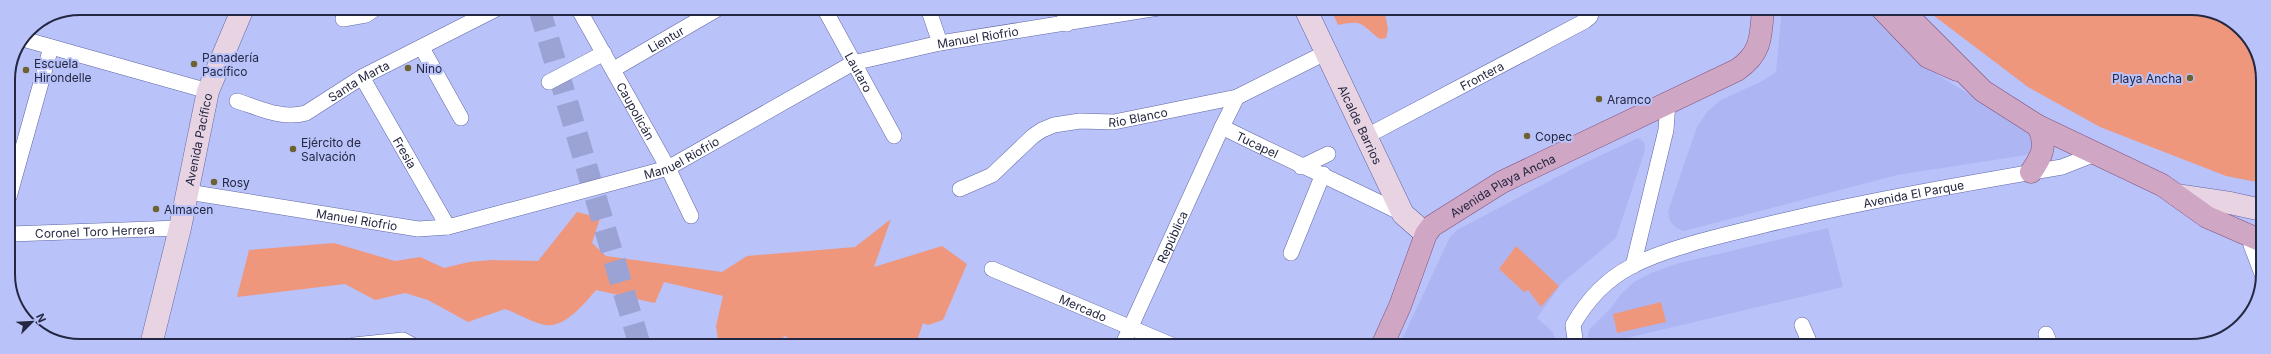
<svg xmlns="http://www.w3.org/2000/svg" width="2271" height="354" viewBox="0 0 2271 354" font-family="Inter,sans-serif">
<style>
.built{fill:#adb6f2}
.green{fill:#ef977d}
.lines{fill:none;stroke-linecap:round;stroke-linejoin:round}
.highway-tunnel{stroke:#9ba3d4;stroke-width:22;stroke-dasharray:22 11;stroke-linecap:butt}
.street-casing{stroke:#6067a5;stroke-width:16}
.secondary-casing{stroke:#6067a5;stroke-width:23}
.primary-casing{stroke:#80537d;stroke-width:23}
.street{stroke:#fff;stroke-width:15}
.secondary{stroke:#e8d3e2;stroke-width:22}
.primary{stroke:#d0a6c5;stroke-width:22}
.poi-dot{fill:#6d622f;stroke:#b9c2f9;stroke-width:1.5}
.labels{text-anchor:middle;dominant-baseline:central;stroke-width:4;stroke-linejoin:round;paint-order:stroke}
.street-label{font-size:12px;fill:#242741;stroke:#b9c2f9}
.poi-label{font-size:12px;fill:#242741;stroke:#b9c2f9;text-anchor:start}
.rim{fill:none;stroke:#242741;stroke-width:2}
</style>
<rect width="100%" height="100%" fill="#b9c2f9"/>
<path class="built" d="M1782 8H1867L1917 62 2032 133 2035 149 2026 155 1897 175 1684 231 1676 228 1670 221 1668 211 1697 127 1707 112 1721 100 1760 82 1776 72Z
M1638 138 1644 142 1645 150 1616 238 1562 283 1537 318 1552 331 1559 346H1399L1450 237 1457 230 1580 165Z
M1828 228 1843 287 1593 346H1586L1589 330 1611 308 1621 294 1634 282 1651 273 1676 264Z"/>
<path class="green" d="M1340 8H1384L1388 29 1386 38 1380 39C1361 25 1364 19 1338 25L1333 14Z
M1925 9H2200L2239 26 2262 66V183L2226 176 2100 127 2028 87Z
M577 212 600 218 592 243 606 256 722 272 747 256 855 247 891 219 874 267 942 246 967 264 943 320 928 325 923 323 915 346H799L785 336 769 346 742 344 719 346 716 326 723 296 664 282 655 303 596 290C585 303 565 328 546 325 534 324 517 313 505 309L468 322 428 300 405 293 375 300 345 284 237 297 249 250 334 243 395 261 420 257 444 268 469 262 491 260 538 261Z
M1516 246 1559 286 1541 307 1528 290 1524 292 1499 269Z
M1661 302 1666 322 1617 333 1613 314Z"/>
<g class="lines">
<path class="highway-tunnel" d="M539 8 640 346"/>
<defs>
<g id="street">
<path id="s1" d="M578 8 668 168 691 216"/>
<path id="s2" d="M824 8 894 136"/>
<path d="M928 8 940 43"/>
<path d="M1063 8 1067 24"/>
<path d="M343 19 366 15 376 8"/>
<path d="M23 39 208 91"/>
<path d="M422 48 461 118"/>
<path id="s3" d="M614 69 719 8"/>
<path id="s4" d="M362 77 448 227"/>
<path d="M549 82 604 53"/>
<path id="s5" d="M1237 97 1222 127C1282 157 1343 184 1403 214"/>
<path id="s6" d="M237 101C259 108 283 120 306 113L362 77 498 8"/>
<path id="s7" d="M1365 137 1585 21 1590 17 1593 8"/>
<path d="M1301 167 1328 154"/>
<path id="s8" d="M960 189 992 175 1033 136 1042 130 1054 125 1080 121 1114 122 1237 97 1325 53"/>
<path id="s9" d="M188 192 418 229 448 227 668 168 853 63 940 43 1158 8"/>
<path d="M9 197 51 47"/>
<path id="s10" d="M10 234 180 228"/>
<path d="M2251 237V245L2262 274"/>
<path d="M1291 253 1323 174"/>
<path d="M1633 266 1666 130 1668 102"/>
<path id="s11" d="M992 269 1174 346"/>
<path d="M1802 325 1811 346"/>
<path d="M2046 334 2051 346"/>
<path d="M354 345 403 340 414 346"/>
<path id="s12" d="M1122 346 1222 127"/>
<path id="s13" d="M1576 346 1573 325C1587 300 1607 279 1632 266 1669 247 1725 235 1765 225 1864 201 1963 184 2062 167L2095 154"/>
</g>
<g id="secondary">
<path id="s14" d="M1305 8 1403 214 1426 234"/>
<path d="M2176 195 2230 203 2262 210"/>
<path id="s15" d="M151 345 180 228 208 91 243 8"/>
</g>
<g id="primary">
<path d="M1881 8 1928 57 1957 70"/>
<path d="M1901 9 1983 91 2038 126 2162 185 2207 217 2262 241"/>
<path d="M2031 172C2043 155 2047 145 2038 126"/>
<path id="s16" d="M1382 346 1400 306 1426 234 1432 226 1502 182 1737 70C1762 53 1761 36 1763 8"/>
</g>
</defs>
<use href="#street" class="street-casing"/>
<use href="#secondary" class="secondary-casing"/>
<use href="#primary" class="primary-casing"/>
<use href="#street" class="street"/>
<use href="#secondary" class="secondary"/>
<use href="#primary" class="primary"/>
</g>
<g class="poi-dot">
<circle cx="194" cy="64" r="4"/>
<circle cx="408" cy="68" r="4"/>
<circle cx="26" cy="70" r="4"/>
<circle cx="2190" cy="78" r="4"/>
<circle cx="1599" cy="99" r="4"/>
<circle cx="1527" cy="136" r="4"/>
<circle cx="293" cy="149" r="4"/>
<circle cx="214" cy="182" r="4"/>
<circle cx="156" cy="209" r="4"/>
</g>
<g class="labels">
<g class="street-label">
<text stroke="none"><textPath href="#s9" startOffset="831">Manuel Riofrio</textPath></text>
<text stroke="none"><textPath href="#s3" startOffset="60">Lientur</textPath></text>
<text stroke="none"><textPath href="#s2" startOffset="73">Lautaro</textPath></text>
<text stroke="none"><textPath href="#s7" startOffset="132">Frontera</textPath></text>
<text stroke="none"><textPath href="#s6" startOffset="133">Santa Marta</textPath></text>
<text stroke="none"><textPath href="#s1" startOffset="118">Caupolicán</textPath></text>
<text stroke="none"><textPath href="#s8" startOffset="200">Río Blanco</textPath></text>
<text stroke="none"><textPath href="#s14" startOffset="129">Alcalde Barrios</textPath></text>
<text stroke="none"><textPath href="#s15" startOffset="211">Avenida Pacífico</textPath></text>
<text stroke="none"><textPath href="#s5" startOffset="73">Tucapel</textPath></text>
<text stroke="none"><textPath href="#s4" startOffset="87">Fresia</textPath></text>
<text stroke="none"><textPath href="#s9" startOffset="507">Manuel Riofrio</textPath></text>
<text stroke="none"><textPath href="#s16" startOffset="212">Avenida Playa Ancha</textPath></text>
<text stroke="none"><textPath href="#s13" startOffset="397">Avenida El Parque</textPath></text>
<text stroke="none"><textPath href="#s9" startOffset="171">Manuel Riofrio</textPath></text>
<text stroke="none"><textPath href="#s10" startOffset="85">Coronel Toro Herrera</textPath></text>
<text stroke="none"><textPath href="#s12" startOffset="120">República</textPath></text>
<text stroke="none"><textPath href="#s11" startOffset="99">Mercado</textPath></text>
</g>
<g class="poi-label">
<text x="202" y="57">Panadería<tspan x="202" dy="14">Pacífico</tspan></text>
<text x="34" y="63">Escuela<tspan x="34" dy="14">Hirondelle</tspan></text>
<text x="416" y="68">Nino</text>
<text x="2182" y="78" text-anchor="end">Playa Ancha</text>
<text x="1607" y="99">Aramco</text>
<text x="1535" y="136">Copec</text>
<text x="301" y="142">Ejército de<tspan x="301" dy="14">Salvación</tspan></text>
<text x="222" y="182">Rosy</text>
<text x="164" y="209">Almacen</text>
</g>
</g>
<path d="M0 0H2271V354H0ZM80 15H2191A65 65 0 0 1 2256 80V274A65 65 0 0 1 2191 339H80A65 65 0 0 1 15 274V80A65 65 0 0 1 80 15Z" fill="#b9c2f9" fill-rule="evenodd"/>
<path class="rim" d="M80 15H2191A65 65 0 0 1 2256 80V274A65 65 0 0 1 2191 339H80A65 65 0 0 1 15 274V80A65 65 0 0 1 80 15Z"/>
<g transform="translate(32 322) rotate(66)" stroke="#b9c2f9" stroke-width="3" paint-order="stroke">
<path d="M0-3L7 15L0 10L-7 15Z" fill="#242741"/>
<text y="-6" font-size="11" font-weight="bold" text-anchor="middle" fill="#242741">N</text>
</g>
</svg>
